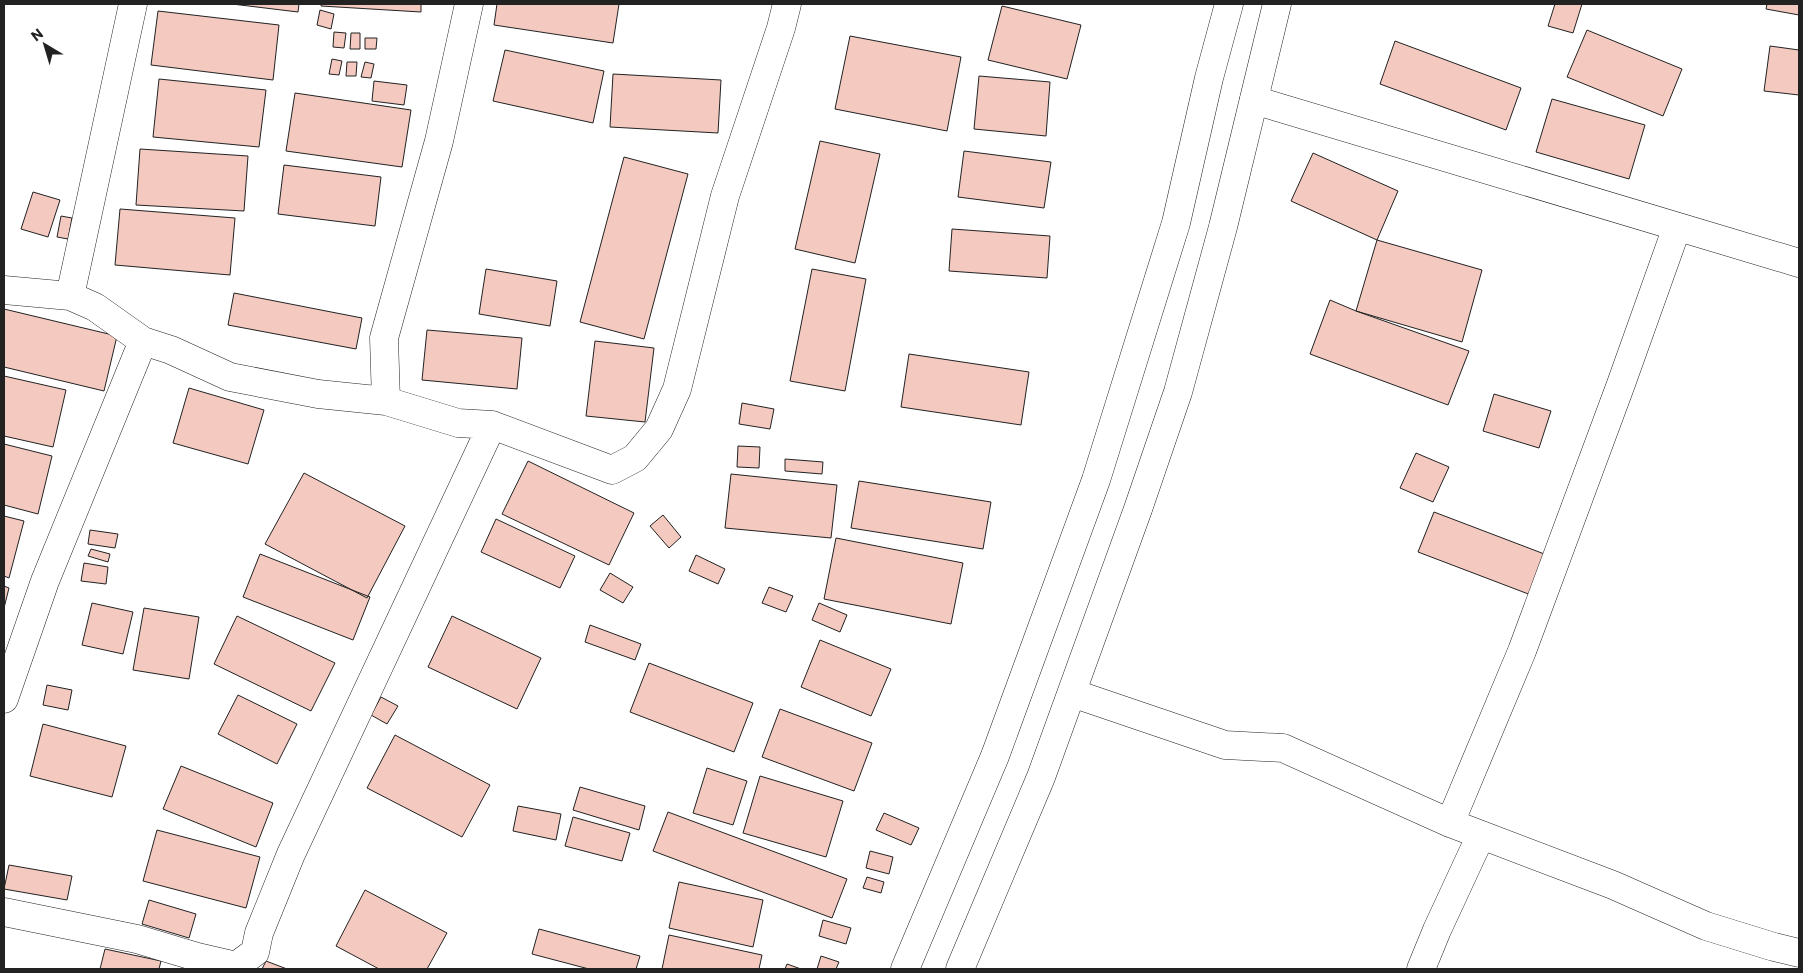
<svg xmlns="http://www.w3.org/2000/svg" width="1803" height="973" viewBox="0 0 1803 973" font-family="Commissioner,sans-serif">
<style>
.building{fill:#f3c9c0;stroke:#222}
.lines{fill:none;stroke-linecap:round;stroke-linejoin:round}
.minor-casing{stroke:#222;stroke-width:29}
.major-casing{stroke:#222;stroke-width:29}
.minor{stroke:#fff;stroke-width:28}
.major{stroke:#fff;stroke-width:28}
</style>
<rect width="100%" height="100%" fill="#fff"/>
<path class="building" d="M232 4H299L298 12Z
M321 4H421V12L321 6Z
M497 4H619L613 43 494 25Z
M1555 4H1582L1573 33 1548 26Z
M1767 4H1799V15L1766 9Z
M1002 6 1081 25 1067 79 988 60Z
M320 10 334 14 331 29 317 25Z
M158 11 279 25 273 80 151 65Z
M1587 30 1682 69 1663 116 1567 77Z
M334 32 346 33 344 48 333 47Z
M351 33H360V49H350Z
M850 36 961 57 947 131 835 109Z
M365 38H377L376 49H365Z
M1395 41 1521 88 1506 130 1380 84Z
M1770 46 1799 50V95L1764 91Z
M505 50 604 71 593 123 493 101Z
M332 59 342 61 339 75 329 74Z
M347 62H357L356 76H346Z
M365 62 374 64 371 78 361 77Z
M613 74 721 80 718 133 610 127Z
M979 76 1050 82 1046 136 974 129Z
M159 79 266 90 259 147 153 137Z
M374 81 407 85 404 105 372 101Z
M295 93 411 110 402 167 286 151Z
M1552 99 1645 125 1629 179 1536 152Z
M820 141 880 154 855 263 795 249Z
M140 149 248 156 244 211 136 205Z
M964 151 1051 162 1044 208 958 197Z
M1313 153 1398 191 1377 240 1291 201Z
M624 157 688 174 644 339 580 322Z
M284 165 381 177 375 226 278 214Z
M33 192 60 200 48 237 21 229Z
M120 209 235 218 230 275 115 265Z
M61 216 72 218 68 239 57 237Z
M952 229 1050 236 1047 278 949 271Z
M1377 240 1482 270 1462 342 1356 311Z
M486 269 557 281 550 326 479 314Z
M812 269 866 279 845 391 790 381Z
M234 293 362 318 356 349 228 325Z
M1330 300 1356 311 1469 351 1448 405 1310 354Z
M4 309 117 336 104 391 4 367Z
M427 330 522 338 517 389 422 380Z
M595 341 654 348 645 422 586 416Z
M909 354 1029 372 1021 425 901 407Z
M4 376 66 390 53 447 4 436Z
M189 388 264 410 248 464 173 443Z
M1494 394 1551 411 1539 448 1483 431Z
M742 403 774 409 770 429 739 424Z
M4 444 52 456 38 514 4 505Z
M738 446 760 447 759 468 737 467Z
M1416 453 1449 467 1433 502 1400 488Z
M785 459 823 462 822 474 785 471Z
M528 461 634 513 609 565 502 514Z
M304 473 405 526 367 598 265 544Z
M731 474 837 485 831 538 725 528Z
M859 481 991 502 983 549 851 528Z
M1434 512 1547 555 1531 595 1418 552Z
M663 515 681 537 669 548 650 526Z
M4 516 24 521 9 578 4 576Z
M496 519 575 556 560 588 481 552Z
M90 530 118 534 115 548 88 544Z
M836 538 963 563 951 624 824 599Z
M91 549 110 554 108 562 88 556Z
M260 554 370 597 353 640 243 597Z
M696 555 725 569 718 584 689 571Z
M84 563 108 567 106 584 81 581Z
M610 573 633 587 623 603 600 590Z
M4 586 9 588 4 608Z
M769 587 793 596 786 612 762 603Z
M92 603 133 612 123 654 82 645Z
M819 603 847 615 840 632 812 620Z
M144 608 199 617 189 679 133 670Z
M237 616 335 663 311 711 214 664Z
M452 616 541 658 517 709 428 667Z
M590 625 641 644 635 660 585 642Z
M820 640 891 669 871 716 801 687Z
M649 663 753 703 734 752 630 712Z
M47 685 72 690 68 710 43 705Z
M238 695 297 724 277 764 218 734Z
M381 697 398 706 387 724 371 715Z
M780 709 872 743 854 791 762 757Z
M43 724 126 746 112 797 30 776Z
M395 735 490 785 462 837 367 788Z
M181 766 273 803 256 847 163 809Z
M707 768 747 781 733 825 693 813Z
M760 776 843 801 826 857 743 833Z
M580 787 645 806 639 830 573 810Z
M518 806 561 814 556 840 513 831Z
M668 812 847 879 832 918 653 851Z
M884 813 919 828 911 845 876 830Z
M573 817 630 833 622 861 565 846Z
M157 830 260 857 246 908 143 881Z
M870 851 893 857 889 874 866 868Z
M9 865 72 876 67 900 4 889Z
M867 877 884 882 881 893 863 888Z
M679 882 763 900 753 947 669 928Z
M365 890 447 933 427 969H379L336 946Z
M149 900 196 914 189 938 142 924Z
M823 920 851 928 846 944 819 936Z
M539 929 640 956 636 969H589L532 954Z
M669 935 762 955 759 969H662Z
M105 949 161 961 159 969H100Z
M821 956 839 962 836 969H817Z
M266 961 287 969H262Z
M787 964 801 969H785Z"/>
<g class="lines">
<defs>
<path id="minor" d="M1254 100 1799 263
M4 290 70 296 95 307 143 341 171 350 230 377 318 394 386 401 458 423 492 425 612 470 635 458 659 429 677 389 725 196 781 28 787 4
M70 296 133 4
M386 401 384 338 439 141 469 4
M1072 693 1225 745 1283 748 1450 823 1613 885 1706 926 1774 947 1799 953
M4 699 45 581 143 341
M1450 823 1522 651 1621 384 1677 227
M4 912 137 939 197 957 236 966 255 952 259 933 291 854 492 425
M1421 969 1437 930 1481 835"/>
<path id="major" d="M905 969 995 756 1096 480 1176 223 1209 78 1229 4
M960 969 1041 777 1138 509 1178 392 1223 227 1277 4"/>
</defs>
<use href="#minor" class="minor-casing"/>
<use href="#major" class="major-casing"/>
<use href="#minor" class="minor"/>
<use href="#major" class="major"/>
</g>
<rect width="1803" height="973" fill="none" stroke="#222222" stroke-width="10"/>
<g transform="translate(45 45) rotate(322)" stroke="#ffffff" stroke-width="4" paint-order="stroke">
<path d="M0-4L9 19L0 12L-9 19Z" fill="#222222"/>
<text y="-8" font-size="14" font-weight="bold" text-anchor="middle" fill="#222222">N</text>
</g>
</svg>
